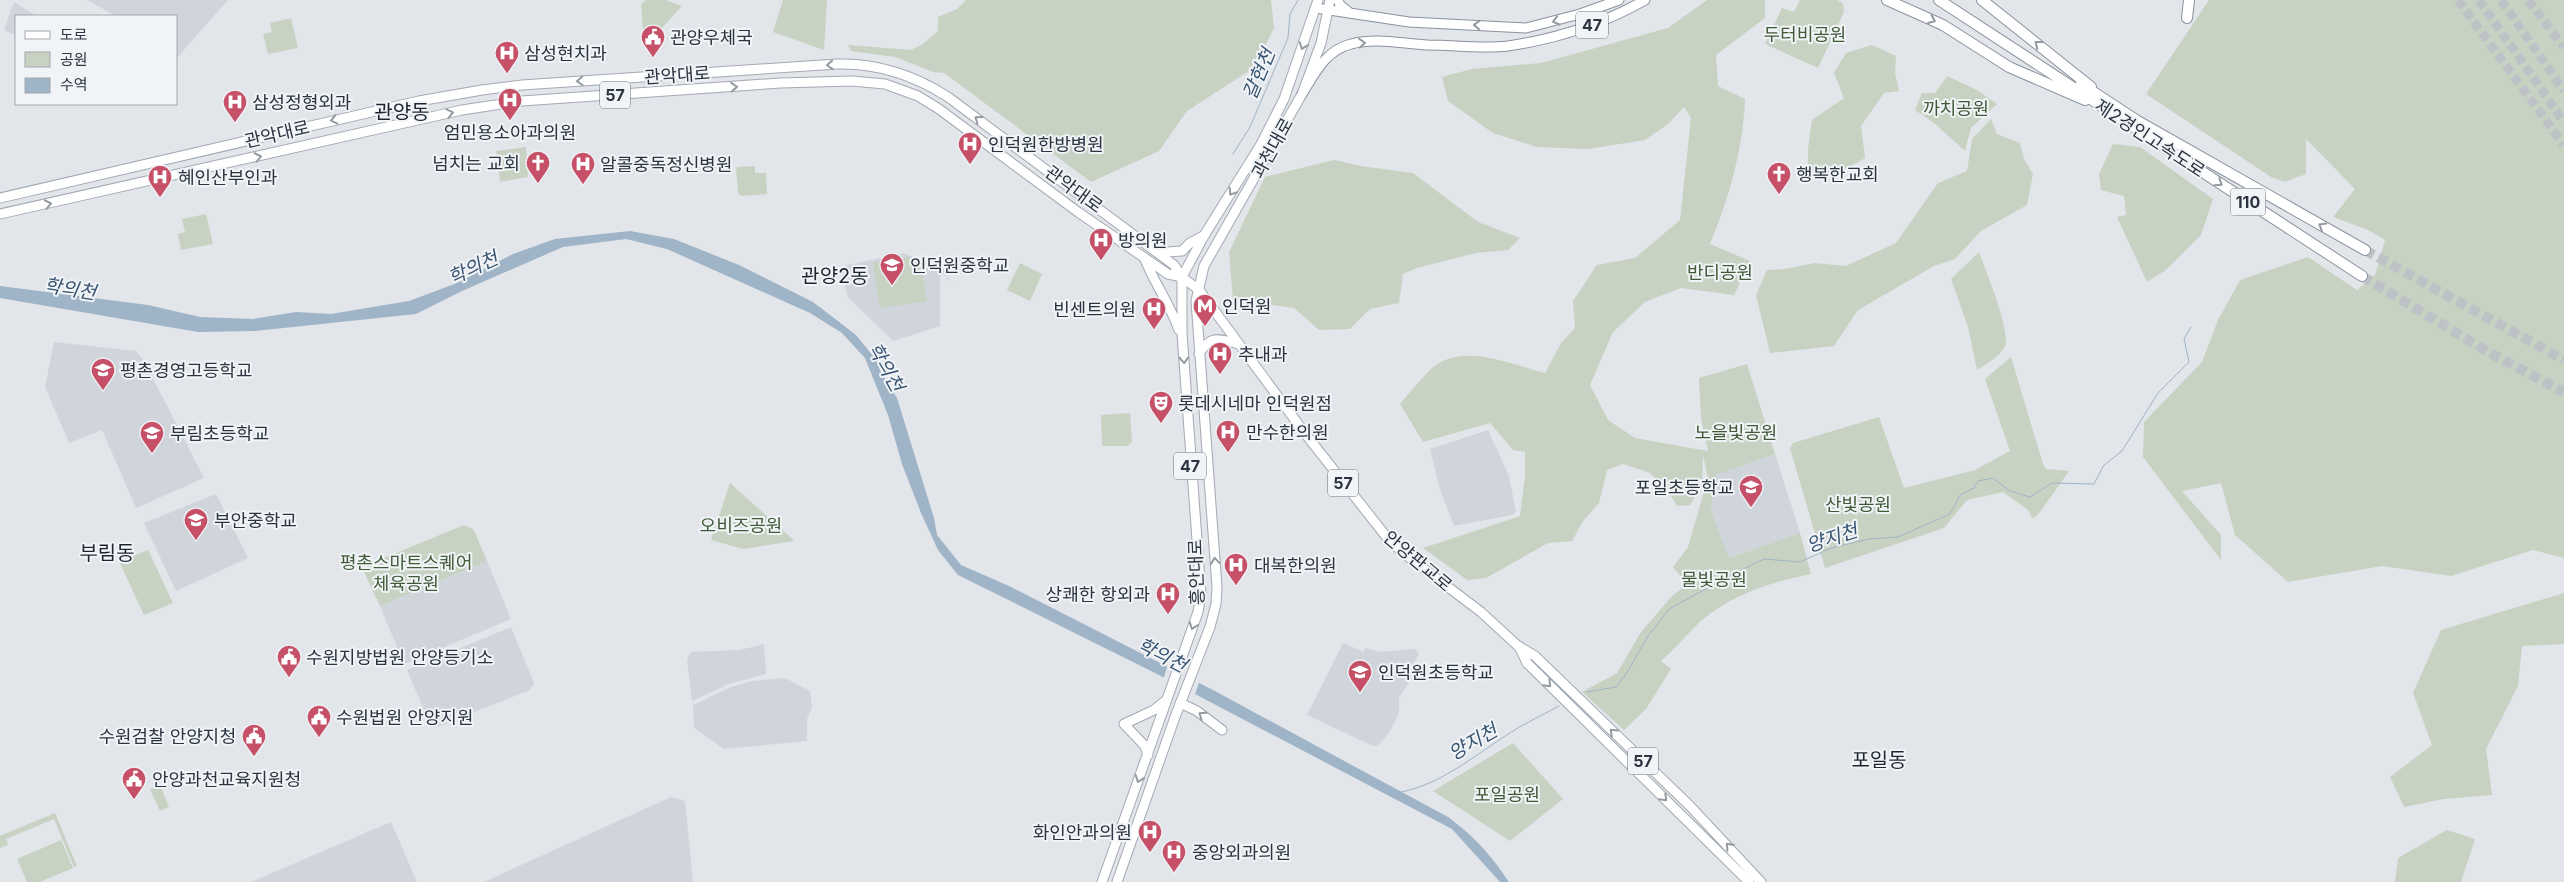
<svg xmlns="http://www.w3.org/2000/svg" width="2564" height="882" viewBox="0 0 2564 882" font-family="Inter,'Noto Sans KR',sans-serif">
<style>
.built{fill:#d0d4db}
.green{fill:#c8d2c3}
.water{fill:#9fb4c7}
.pier{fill:#e2e5e9}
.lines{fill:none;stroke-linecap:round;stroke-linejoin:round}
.stream{stroke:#9fb4c7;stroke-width:1}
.trunk-tunnel{stroke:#bdc2c7;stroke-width:9;stroke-dasharray:9 4.5;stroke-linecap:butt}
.motorway-tunnel{stroke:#bdc2c7;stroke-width:10;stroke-dasharray:10 5;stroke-linecap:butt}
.primary-casing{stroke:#a2aab4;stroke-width:11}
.trunk-casing{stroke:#8a939f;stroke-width:11}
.motorway-casing{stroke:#8a939f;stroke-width:12}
.primary{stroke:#fff;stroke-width:9}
.trunk{stroke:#fff;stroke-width:9}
.motorway{stroke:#fff;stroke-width:10}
.oneway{stroke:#959aa0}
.labels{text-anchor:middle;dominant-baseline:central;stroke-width:4;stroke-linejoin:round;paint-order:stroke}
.shield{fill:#f1f4f7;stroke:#666e77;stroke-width:1}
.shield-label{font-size:16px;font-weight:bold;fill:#2b3440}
.park-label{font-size:18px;fill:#415b39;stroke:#f1f4f7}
.poi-label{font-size:18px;fill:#2b3440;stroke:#f1f4f7;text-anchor:start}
.street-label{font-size:18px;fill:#2b3440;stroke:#f1f4f7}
.water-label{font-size:19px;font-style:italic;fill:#385471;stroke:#f1f4f7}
.quarter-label{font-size:20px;fill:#1d2531;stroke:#f1f4f7}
</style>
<rect width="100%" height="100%" fill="#e2e5e9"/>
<path class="built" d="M87 0H228L176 59V16H116Z
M14 2 37 16H16V36L4 30Z
M904 253 945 270 946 275 957 288 940 270V326L893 341 848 297 839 267Z
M54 342 136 351 144 361 204 478 136 508 102 430 69 443 45 387Z
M1488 430 1509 476 1516 512 1512 515 1454 526 1440 489 1430 449Z
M1775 454 1800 533 1729 558 1711 511 1716 475Z
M216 494 248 558 176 591 144 523Z
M487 561 511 619 404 664 380 606Z
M511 627 534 683 530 690 437 727 430 724 407 670Z
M1343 643 1364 652 1365 648 1380 652 1415 649 1419 654 1412 666 1411 679 1399 698V713L1391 730 1378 746H1373L1307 715Z
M764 644 766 674 729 684 692 701 687 660 691 652 740 650Z
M785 678 810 691 812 708 807 719V741L724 749 694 728 693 705 731 687 752 681Z
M671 797 685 801 693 882H484Z
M391 822 417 882H251Z"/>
<path class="green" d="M646 0H666L682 6 660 30 643 31 641 4Z
M783 0H827L824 50 773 32Z
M966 0H1271L1274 28 1255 67 1187 111 1159 151 1091 182 944 73 933 72 895 57 851 51 848 45 911 50 923 44 938 31V17L957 9Z
M1707 0H1765V18L1716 55 1718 86 1745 99C1743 150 1729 198 1710 244L1750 261 1734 295 1681 288 1645 302 1613 332 1590 385 1608 420 1635 438 1708 451 1701 418 1699 378 1747 364 1775 454 1716 475 1711 511 1729 558 1800 533 1811 574C1771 582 1734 594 1702 620 1688 633 1676 648 1661 661L1671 669 1646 709 1624 730 1582 692 1617 673 1641 632 1672 596 1687 584 1673 567 1688 547 1708 478 1703 455 1702 484 1690 505 1677 506 1668 491 1650 473 1623 464 1607 470 1599 503 1583 521 1572 541 1548 543 1486 578 1467 580 1423 548 1520 516 1525 476V452L1513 450 1490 423 1423 442 1400 404C1410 392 1420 380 1431 369 1462 341 1511 365 1545 373L1561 343 1575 328 1573 301 1597 265 1635 258 1680 220 1691 118 1684 107 1668 124 1645 140 1588 149 1537 147 1493 133 1448 101 1442 77 1472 69 1541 63 1668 28Z
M1800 0H1837L1843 3 1844 12 1818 68 1765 44 1782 8 1794 12Z
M2209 0H2564V558L2533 550 2451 576 2382 566 2288 582 2235 535 2221 483 2182 491 2221 535V560L2143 457 2144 422 2202 362 2218 320 2240 280 2308 257 2357 290 2375 275 2385 240 2368 230 2333 217 2355 189 2306 139V174L2285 182 2271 177 2146 94Z
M291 18 298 48 268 54 263 34 272 32 270 23Z
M1872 45 1896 56 1895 72 1899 91 1884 93 1861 126 1865 158C1853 166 1822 180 1808 174V149L1812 120 1844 98 1834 73 1846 53Z
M1947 76 1977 90 1997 104 1971 128 1965 151 1934 123 1915 110 1922 93H1935Z
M1991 119 1997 134 2020 143 2024 159 2033 174 2027 205 1981 231 1955 259 1934 266 1858 310 1834 346 1770 353 1756 295 1767 270 1785 269 1814 263 1846 266 1896 243 1938 183 1967 171 1972 139Z
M2113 144 2140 147 2213 199 2201 235 2166 270 2147 282 2117 217 2126 215 2124 196 2101 190 2099 174Z
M526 147 528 177 500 182 496 151Z
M1334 160 1361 166 1413 173 1478 222 1520 238 1508 250 1476 253 1417 268 1403 274 1399 303 1370 309 1350 329 1319 330 1294 308 1233 300 1229 252 1265 177Z
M755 166V173H766L767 194 741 196 738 193 736 169 737 167Z
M206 214 213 244 181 250 178 234 185 232 182 219Z
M1979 252C1985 270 2013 334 2004 348 1999 357 1986 364 1977 370L1968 327 1951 279Z
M907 257 921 265 927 301 880 308 873 262Z
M1020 263 1042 274 1030 301 1007 290Z
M2011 357 2043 464 2046 469 2069 471 2040 512 2033 519 2028 510 2003 492 1967 500 1944 528 1825 568 1790 448 1793 443 1879 417 1904 488 1975 470 2010 451 1985 379Z
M1130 413 1132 442 1128 446H1102L1101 415Z
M730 483 790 537 794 541 743 549 711 540Z
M464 525 474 530 487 561 380 606 364 572 367 565Z
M148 550 173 603 144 615 119 561Z
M2564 593V644L2522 646 2518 686 2486 749 2492 795 2444 799 2404 807 2390 777 2432 745 2413 693 2441 630Z
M1513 743 1563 799 1510 841 1433 791Z
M160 785 169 807 160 811 150 789Z
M55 813 77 866 74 867 54 819 6 839 8 845 0 848V836Z
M2447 830 2475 839 2461 882H2395L2398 858Z
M61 840 73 868 40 882H27L17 859Z"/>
<path class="water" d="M630 231 674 239 739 265 813 302 856 335 877 361 881 373 897 398 934 518 937 535 961 565 1009 586 1213 690 1448 817C1475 837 1490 854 1509 882H1500L1452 829 1157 674 958 575 938 550 921 513 902 464 888 415 865 358 842 333 810 313 667 249 626 239 563 247 462 291 416 314 255 331 198 332 0 298V286L148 305 200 317 253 319 296 312 331 314 409 301 457 283 513 254 555 239Z"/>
<path class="pier" d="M1168 664 1200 680 1194 697 1163 680Z"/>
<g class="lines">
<path class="stream" d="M1233 154 1250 127 1288 38 1290 14 1298 0
M1587 692 1616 687 1628 671 1648 636 1669 609 1733 574 1764 559 1800 562 1831 548 1869 539 1898 537 1950 514 1960 495 1974 488 1978 481 1993 478 2010 491 2030 497 2052 483 2094 484 2104 465 2122 451 2158 393 2189 362 2184 339 2191 327
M1401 792C1444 784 1481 750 1518 728 1532 720 1546 713 1559 706"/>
<path class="trunk-tunnel" d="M2458 0 2564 145
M2479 0 2564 122
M2501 0 2564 91
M2528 0 2564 47"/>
<path class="motorway-tunnel" d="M2365 250 2564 360
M2362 276 2490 353 2564 392"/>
<defs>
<path id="primary" d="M0 198 419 101 482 90 522 85 837 64C879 63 914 75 948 97L1174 265 1182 277 1199 290 1307 436 1385 535 1402 552 1481 612 1518 646 1535 656 1690 806 1761 882
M0 214 462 110 522 101 780 83 852 81 885 84 918 96 939 109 1078 212 1168 274 1182 277
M1157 249 1167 252 1182 251 1190 243 1205 235
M1144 257C1154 283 1170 304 1179 330
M1199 354C1211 334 1218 339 1239 344
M1519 646 1527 663 1749 882
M1180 703 1197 711 1222 730
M1148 755 1145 746 1124 724 1154 710 1165 701
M1102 882 1198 612 1201 595 1182 333V277L1205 234 1260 146 1284 99 1318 0
M1117 882 1175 717 1210 627 1216 604 1217 587 1196 301 1204 266 1302 94 1321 43 1330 0"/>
<path id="trunk" d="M1338 0 1340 5 1350 13
M1316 8 1409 22 1526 28 1580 14 1619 0
M1302 94C1315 73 1326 50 1351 44 1376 37 1403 44 1428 45 1453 45 1482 49 1508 46 1555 39 1603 24 1645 0"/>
<path id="motorway" d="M1887 0 1943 25 2009 67 2085 100
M1939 0 2362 276
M1982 0 2091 87
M2187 18 2189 0
M2081 84 2136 120 2365 250"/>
</defs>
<use href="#primary" class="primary-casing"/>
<use href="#trunk" class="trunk-casing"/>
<use href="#motorway" class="motorway-casing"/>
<use href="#primary" class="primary"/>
<use href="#trunk" class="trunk"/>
<use href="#motorway" class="motorway"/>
</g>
<defs><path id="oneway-chevron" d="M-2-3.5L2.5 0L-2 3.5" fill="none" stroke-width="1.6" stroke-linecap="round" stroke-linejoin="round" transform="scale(1.25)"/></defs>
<g class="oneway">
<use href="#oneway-chevron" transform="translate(1932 20) rotate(24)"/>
<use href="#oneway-chevron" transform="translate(1556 21) rotate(164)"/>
<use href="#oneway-chevron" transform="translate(1477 25) rotate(-178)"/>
<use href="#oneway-chevron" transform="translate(1362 43) rotate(-5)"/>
<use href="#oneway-chevron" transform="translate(2038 44) rotate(-142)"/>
<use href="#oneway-chevron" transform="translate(1303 46) rotate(110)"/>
<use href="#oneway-chevron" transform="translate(830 65) rotate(176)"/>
<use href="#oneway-chevron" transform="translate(580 81) rotate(177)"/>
<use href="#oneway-chevron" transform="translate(734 87) rotate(-5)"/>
<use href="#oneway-chevron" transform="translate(450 113) rotate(-13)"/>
<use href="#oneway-chevron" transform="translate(978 119) rotate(-144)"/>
<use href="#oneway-chevron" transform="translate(334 120) rotate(167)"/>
<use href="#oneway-chevron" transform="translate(258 157) rotate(-12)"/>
<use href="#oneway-chevron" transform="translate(2219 183) rotate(33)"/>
<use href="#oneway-chevron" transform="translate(1232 192) rotate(122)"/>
<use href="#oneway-chevron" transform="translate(48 204) rotate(-12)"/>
<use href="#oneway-chevron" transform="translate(2322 226) rotate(-150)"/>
<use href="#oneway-chevron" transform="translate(1184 360) rotate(87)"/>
<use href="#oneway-chevron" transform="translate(1215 561) rotate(-95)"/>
<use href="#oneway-chevron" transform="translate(1193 626) rotate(110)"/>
<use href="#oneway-chevron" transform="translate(1548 684) rotate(45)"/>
<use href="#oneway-chevron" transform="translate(1202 715) rotate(-145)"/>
<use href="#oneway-chevron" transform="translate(1613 732) rotate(-136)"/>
<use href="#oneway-chevron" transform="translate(1139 779) rotate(110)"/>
<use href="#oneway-chevron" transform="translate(1664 798) rotate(45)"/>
<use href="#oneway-chevron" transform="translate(1729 846) rotate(-132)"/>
</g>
<defs>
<symbol id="civic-pin" viewBox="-11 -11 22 30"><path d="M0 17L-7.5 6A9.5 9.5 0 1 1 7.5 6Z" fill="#c55067" stroke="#f1f4f7"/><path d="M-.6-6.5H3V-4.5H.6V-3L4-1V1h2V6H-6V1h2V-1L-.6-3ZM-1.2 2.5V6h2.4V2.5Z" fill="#fff"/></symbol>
<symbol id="hospital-pin" viewBox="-11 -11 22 30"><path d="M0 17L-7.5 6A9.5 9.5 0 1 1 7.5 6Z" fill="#c55067" stroke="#f1f4f7"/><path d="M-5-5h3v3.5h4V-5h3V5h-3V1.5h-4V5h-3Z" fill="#fff"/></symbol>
<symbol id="church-pin" viewBox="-11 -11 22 30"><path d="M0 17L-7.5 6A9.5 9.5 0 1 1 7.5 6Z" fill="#c55067" stroke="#f1f4f7"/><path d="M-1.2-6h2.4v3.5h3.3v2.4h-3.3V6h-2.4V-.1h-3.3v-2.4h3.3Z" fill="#fff"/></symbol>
<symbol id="school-pin" viewBox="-11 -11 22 30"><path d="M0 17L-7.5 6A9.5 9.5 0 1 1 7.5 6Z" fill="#c55067" stroke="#f1f4f7"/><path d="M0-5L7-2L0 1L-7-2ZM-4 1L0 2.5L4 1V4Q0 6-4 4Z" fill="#fff"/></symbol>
<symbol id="metro-pin" viewBox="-11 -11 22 30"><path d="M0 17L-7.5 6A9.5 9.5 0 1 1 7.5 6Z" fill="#c55067" stroke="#f1f4f7"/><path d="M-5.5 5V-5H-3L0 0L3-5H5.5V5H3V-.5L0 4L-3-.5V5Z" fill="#fff"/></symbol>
<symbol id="theatre-pin" viewBox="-11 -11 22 30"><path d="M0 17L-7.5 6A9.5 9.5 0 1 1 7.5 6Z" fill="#c55067" stroke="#f1f4f7"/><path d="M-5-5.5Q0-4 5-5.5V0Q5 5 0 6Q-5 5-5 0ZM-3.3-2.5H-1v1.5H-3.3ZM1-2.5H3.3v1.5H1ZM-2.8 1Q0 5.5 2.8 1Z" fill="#fff"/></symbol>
</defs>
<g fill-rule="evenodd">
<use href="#civic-pin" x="639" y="23" width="28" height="38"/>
<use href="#hospital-pin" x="493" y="39" width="28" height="38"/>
<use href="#hospital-pin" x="496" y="86" width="28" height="38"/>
<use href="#hospital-pin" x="221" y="88" width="28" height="38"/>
<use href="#hospital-pin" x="956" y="130" width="28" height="38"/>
<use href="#church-pin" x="524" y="149" width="28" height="38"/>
<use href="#hospital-pin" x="569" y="150" width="28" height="38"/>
<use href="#church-pin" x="1765" y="160" width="28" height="38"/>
<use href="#hospital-pin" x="146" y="163" width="28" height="38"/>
<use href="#hospital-pin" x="1087" y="226" width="28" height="38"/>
<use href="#school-pin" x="878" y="251" width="28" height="38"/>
<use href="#metro-pin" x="1191" y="292" width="28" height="38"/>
<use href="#hospital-pin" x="1140" y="295" width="28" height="38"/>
<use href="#hospital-pin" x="1206" y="340" width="28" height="38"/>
<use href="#school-pin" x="89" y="356" width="28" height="38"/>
<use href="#theatre-pin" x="1147" y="389" width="28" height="38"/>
<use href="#hospital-pin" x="1214" y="418" width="28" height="38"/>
<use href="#school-pin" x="138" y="419" width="28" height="38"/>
<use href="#school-pin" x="1737" y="473" width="28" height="38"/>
<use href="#school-pin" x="182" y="506" width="28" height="38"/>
<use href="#hospital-pin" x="1222" y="551" width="28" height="38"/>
<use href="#hospital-pin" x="1154" y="580" width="28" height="38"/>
<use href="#civic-pin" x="275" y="643" width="28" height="38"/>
<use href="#school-pin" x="1346" y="658" width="28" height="38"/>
<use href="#civic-pin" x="305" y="703" width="28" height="38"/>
<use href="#civic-pin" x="240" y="722" width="28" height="38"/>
<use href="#civic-pin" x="120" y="765" width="28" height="38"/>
<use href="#hospital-pin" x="1136" y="818" width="28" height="38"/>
<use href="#hospital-pin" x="1160" y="838" width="28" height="38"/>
</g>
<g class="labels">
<g class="shield">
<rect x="1576" y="11.5" width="32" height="27" rx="4"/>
<rect x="600" y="81.5" width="30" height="27" rx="4"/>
<rect x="2230.5" y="188.5" width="35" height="27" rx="4"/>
<rect x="1174" y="452.5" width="32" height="27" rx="4"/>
<rect x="1328" y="469.5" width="30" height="27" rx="4"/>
<rect x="1628" y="747.5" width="30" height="27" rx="4"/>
</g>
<g class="shield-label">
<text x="1592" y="25">47</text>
<text x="615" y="95">57</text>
<text x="2248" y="202">110</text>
<text x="1190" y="466">47</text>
<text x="1343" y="483">57</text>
<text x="1643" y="761">57</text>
</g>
<g class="park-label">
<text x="1805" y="34">두터비공원</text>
<text x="1956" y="108">까치공원</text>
<text x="1720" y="272">반디공원</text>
<text x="1736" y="432">노을빛공원</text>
<text x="1858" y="504">산빛공원</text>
<text x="741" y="525">오비즈공원</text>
<text x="406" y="562">평촌스마트스퀘어<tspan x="406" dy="21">체육공원</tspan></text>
<text x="1714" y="579">물빛공원</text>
<text x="1507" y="794">포일공원</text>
</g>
<g class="poi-label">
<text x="670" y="37">관양우체국</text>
<text x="524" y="53">삼성현치과</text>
<text x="252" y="102">삼성정형외과</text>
<text x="510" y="132" text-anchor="middle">엄민용소아과의원</text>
<text x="988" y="144">인덕원한방병원</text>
<text x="520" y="163" text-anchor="end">넘치는 교회</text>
<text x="600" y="164">알콜중독정신병원</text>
<text x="1796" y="174">행복한교회</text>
<text x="178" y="177">혜인산부인과</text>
<text x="1118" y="240">방의원</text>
<text x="910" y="265">인덕원중학교</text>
<text x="1222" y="306">인덕원</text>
<text x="1136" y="309" text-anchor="end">빈센트의원</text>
<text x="1238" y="354">추내과</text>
<text x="120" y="370">평촌경영고등학교</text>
<text x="1178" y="403">롯데시네마 인덕원점</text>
<text x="1246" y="432">만수한의원</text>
<text x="170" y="433">부림초등학교</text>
<text x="1734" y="487" text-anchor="end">포일초등학교</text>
<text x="214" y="520">부안중학교</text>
<text x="1254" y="565">대복한의원</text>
<text x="1150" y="594" text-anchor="end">상쾌한 항외과</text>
<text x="306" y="657">수원지방법원 안양등기소</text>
<text x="1378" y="672">인덕원초등학교</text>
<text x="336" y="717">수원법원 안양지원</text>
<text x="236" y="736" text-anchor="end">수원검찰 안양지청</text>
<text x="152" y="779">안양과천교육지원청</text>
<text x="1132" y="832" text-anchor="end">화인안과의원</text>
<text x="1192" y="852">중앙외과의원</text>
</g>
<g class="street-label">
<text transform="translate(677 75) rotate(-4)">관악대로</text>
<text transform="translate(277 134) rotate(-13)">관악대로</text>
<text transform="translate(2150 138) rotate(33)">제2경인고속도로</text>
<text transform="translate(1272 148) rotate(-61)">과천대로</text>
<text transform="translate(1074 189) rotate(36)">관악대로</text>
<text transform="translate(1418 561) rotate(40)">안양판교로</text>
<text transform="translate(1196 572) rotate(-92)">흥안대로</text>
</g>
<g class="water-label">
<text transform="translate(1259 74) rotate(-67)">갈현천</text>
<text transform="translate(473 268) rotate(-25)">학의천</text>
<text transform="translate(70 289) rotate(9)">학의천</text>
<text transform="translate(886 367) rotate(61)">학의천</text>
<text transform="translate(1832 538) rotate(-18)">양지천</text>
<text transform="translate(1162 655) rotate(27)">학의천</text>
<text transform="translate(1473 742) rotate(-30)">양지천</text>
</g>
<g class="quarter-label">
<text x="402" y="112">관양동</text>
<text x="835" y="276">관양2동</text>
<text x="107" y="553">부림동</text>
<text x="1879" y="760">포일동</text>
</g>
</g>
<rect x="15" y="15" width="162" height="90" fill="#f1f4f7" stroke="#a2a7ae"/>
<rect x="25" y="31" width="25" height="8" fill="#ffffff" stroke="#a2a7ae"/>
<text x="60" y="40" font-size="15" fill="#2b3440">도로</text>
<rect x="25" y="52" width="25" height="15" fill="#c8d2c3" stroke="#a2a7ae"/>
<text x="60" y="65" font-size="15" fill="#2b3440">공원</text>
<rect x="25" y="78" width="25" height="15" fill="#9fb4c7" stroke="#a2a7ae"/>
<text x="60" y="90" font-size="15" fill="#2b3440">수역</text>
</svg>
